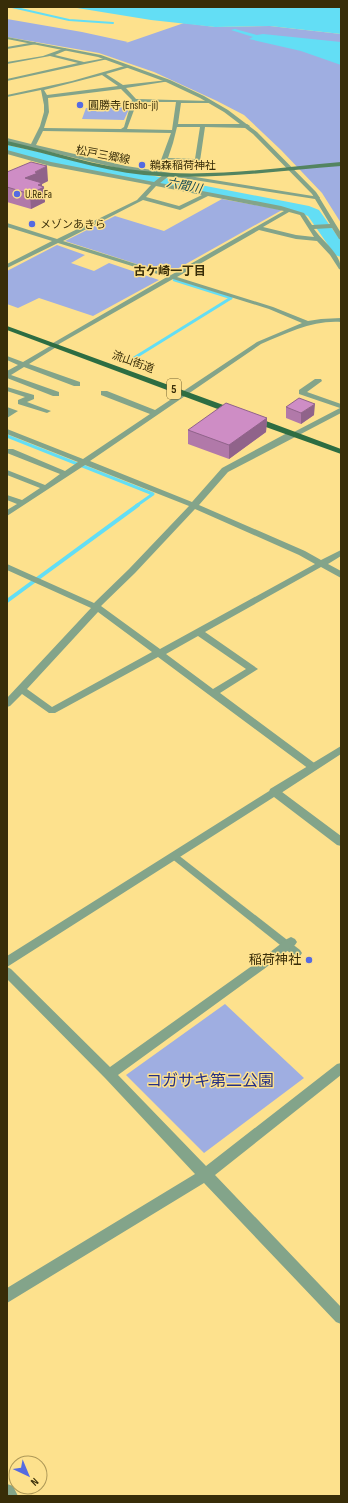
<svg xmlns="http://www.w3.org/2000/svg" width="348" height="1503" viewBox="0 0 348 1503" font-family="'Sofia Sans Condensed','Noto Sans JP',sans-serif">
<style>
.green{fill:#9faee1}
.water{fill:#63def5}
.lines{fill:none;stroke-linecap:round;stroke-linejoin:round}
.stream-far3{stroke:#63def5;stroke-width:2}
.stream-far2{stroke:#63def5;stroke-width:2.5}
.stream-far1{stroke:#63def5;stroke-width:3}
.stream{stroke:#63def5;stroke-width:4}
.river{fill:#63def5;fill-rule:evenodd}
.pedestrian{fill:#83a48a;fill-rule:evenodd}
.minor{fill:#83a48a;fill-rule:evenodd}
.tertiary{fill:#83a48a;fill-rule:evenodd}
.secondary{fill:#538460;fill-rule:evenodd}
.primary{fill:#2d6d42;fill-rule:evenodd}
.wall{fill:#b179a9}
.shaded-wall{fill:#90638a}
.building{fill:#ce8dc5;stroke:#90638a}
.poi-dot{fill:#556be1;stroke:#fde18d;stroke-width:1.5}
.labels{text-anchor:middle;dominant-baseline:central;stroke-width:3;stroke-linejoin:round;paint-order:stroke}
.far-poi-label{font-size:11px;fill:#382d08;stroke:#fde18d;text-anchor:start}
.far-street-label{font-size:11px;fill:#382d08;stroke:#fde18d}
.far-water-label{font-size:12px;font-style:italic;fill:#144b55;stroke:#fde18d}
.far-neighbourhood-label{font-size:12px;font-weight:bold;fill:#382d08;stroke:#fde18d}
.shield{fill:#fde18d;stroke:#736330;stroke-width:1}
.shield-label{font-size:12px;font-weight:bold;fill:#382d08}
.poi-label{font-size:13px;fill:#382d08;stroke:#fde18d;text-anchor:end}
.near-park-label{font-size:16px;fill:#242f85;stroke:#fde18d}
</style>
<rect width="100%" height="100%" fill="#fde18d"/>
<path class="green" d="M7 19 82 32 128 42 126 43 184 23 215 27 270 26 341 34V223L322 193 281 150 244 115 217 101 154 72 99 53 7 37Z
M130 107 124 120 82 119 86 108Z
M222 199 282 210 168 274 65 241 115 216 164 231Z
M57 245 85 255 71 263 94 271 109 263 159 280 93 316 39 298 18 308 7 304V271Z
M225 1004 304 1078 204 1153 126 1075Z"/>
<path class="water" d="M71 7H341V34L270 26 215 27 151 20Z
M235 29 257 35 263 34 341 42V65L301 51 249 39 253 37 231 30Z
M7 147 67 161 63 164 7 150Z"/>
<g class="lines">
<path class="stream-far3" d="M12 7 69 20 113 23"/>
<path class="stream-far2" d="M174 280 231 298"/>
<path class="stream-far1" d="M229 297 231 298
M126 363 231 298
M7 436 153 494 136 506"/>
<path class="stream" d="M7 601 138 505"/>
<path class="river" d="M7 145 98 165 309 206 319 210 341 241V257L335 255 308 216 300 213 98 173 7 153Z"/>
<path class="pedestrian" d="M174 853 177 854 300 950 302 953 300 956 297 957 294 956 171 858 170 856 171 854Z"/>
<path class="minor" d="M35 42 37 44 7 49V47Z
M65 48 67 50 55 55 84 62 106 58 108 59 7 81V79L78 63 50 56 7 64V62L43 56Z
M128 65 130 67 106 74 123 85 168 80 170 81 126 88 136 99 210 101 212 102 210 103H181L178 124H247L250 126 247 128 205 127 200 161 195 163 166 161 158 171 319 197 341 233V240L339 239 332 228 314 229C323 242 341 253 341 270L339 269 330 255 317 241 296 239 259 230 177 277 273 307 308 321 321 319 341 318V322C313 320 287 333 261 344L90 461 192 502 222 468 289 432H294L340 408 299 394V390L315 379H321L322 381 307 392 341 404V413L228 472 199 505 305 551 321 560 341 550V556L328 564 341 571V578L321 567 205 632 258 669 220 693 317 765 318 767 313 770 309 769 158 657 55 713H49L22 694 10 706 7 707V698L91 608 7 570V564L94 603 129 569 189 506 85 465 7 516V510L17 504 7 500V495L22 500 40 488 7 475V470L45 485 60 474 7 453V449H13L65 471 78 462 7 434V429L83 459 150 414 101 395V391H107L155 410 257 342 302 323 269 309 173 279 59 344 58 346 29 364 80 382V386H74L24 367 11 375 59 392V396H53L7 378V371L18 365 7 360V356L23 362 52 345 53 343 167 277 58 243 7 268V264L52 241 7 227V223L57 239 137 200 151 185 50 166 7 154V150L51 162 154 182 163 175 126 170 7 142V138L31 144 40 126 44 112V105L41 90 7 97V95L72 81ZM102 75 118 86 47 95 44 90ZM121 89 132 100 124 127 121 129 44 128 49 112 48 98ZM137 102H176L172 130 127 129ZM177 127H200L195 159 168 158 173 143ZM43 131 171 133 161 160 152 170 126 166 36 145ZM169 176 315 199 330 224 312 225 304 213 281 206 160 183ZM156 186 202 195 179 206 146 197ZM208 196 284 211 171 275 63 241 143 200 180 210ZM289 212 300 215 314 237 296 235 263 227ZM195 509 299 555 315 564 160 649 101 606 135 573ZM98 612 152 652 52 707 27 689ZM198 636 246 669 213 689 166 654Z
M7 387 34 395V399L27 402 51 411 47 413 18 404V400L25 397 7 391Z
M7 407 18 411 7 418 8 412Z
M274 788 278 789 341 836V846L337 845 274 797 7 967V956Z
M291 937 295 939 297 942 295 945 264 969 118 1075 206 1166 337 1064 341 1063V1075L215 1175 341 1307V1324L336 1322 204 1183 7 1303V1288L195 1174 105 1078 7 979V967L11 969 110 1067 256 963 287 939Z
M7 1484 13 1486 18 1496H7Z"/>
<path class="tertiary" d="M7 37 101 55 170 80 204 96 228 110 257 132 316 192 320 198 315 199 312 194 253 134 224 112 200 98 166 82 98 57 7 39Z
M341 746V754L278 795H270L269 792 270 789Z"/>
<path class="secondary" d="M7 141C52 151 97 167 144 171 209 178 276 168 341 162V166C276 171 209 181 144 175 97 170 52 154 7 145Z"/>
<path class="primary" d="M7 326 237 410 238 412 234 414H231L7 330Z
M252 418H258L341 449V454L252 422Z"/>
</g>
<path class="wall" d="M7 172 48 181 42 184 45 202 31 209 7 202Z
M286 407 314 415 301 424 286 418Z
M267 418 266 432 229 459 188 444V430Z"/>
<path class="shaded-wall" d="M47 166 48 181 42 184V188L44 187 45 202 31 209 30 194 25 178 35 172Z
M315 404 314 415 301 424V413Z
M267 418 266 432 229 459V445Z"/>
<path class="building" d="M31 162 47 166 35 172 38 173 25 178 42 183 38 185 44 187 30 194 7 187V172Z
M299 398 315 404 301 413 286 407Z
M226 403 267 418 229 445 188 430Z"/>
<g class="poi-dot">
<circle cx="80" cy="105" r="4"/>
<circle cx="142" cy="165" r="4"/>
<circle cx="17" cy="194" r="4"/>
<circle cx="32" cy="224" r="4"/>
<circle cx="309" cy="960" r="4"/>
</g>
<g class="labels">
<g class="far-poi-label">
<text x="88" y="105">圓勝寺 (Ensho-ji)</text>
<text x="150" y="165">鵜森稲荷神社</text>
<text x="25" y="194">U.Re.Fa</text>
<text x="40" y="224">メゾンあきら</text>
</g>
<g class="far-street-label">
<text transform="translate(103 155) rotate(11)">松戸三郷線</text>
<text transform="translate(133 362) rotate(20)">流山街道</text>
</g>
<g class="far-water-label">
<text transform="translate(184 186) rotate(11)">六間川</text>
</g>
<g class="far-neighbourhood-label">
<text x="170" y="271">古ケ崎一丁目</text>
</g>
<rect class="shield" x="167" y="379" width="14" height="20" rx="3"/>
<g class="shield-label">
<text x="174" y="389">5</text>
</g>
<g class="poi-label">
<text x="301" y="960">稲荷神社</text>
</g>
<g class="near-park-label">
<text x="210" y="1081">コガサキ第二公園</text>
</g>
</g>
<rect width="348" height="1503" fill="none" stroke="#382d08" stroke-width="16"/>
<g transform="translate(28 1475) rotate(136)"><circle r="19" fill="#fde18d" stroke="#ae9958"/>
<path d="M0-3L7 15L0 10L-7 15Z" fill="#556be1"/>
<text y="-6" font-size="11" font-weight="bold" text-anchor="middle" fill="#382d08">N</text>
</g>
</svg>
